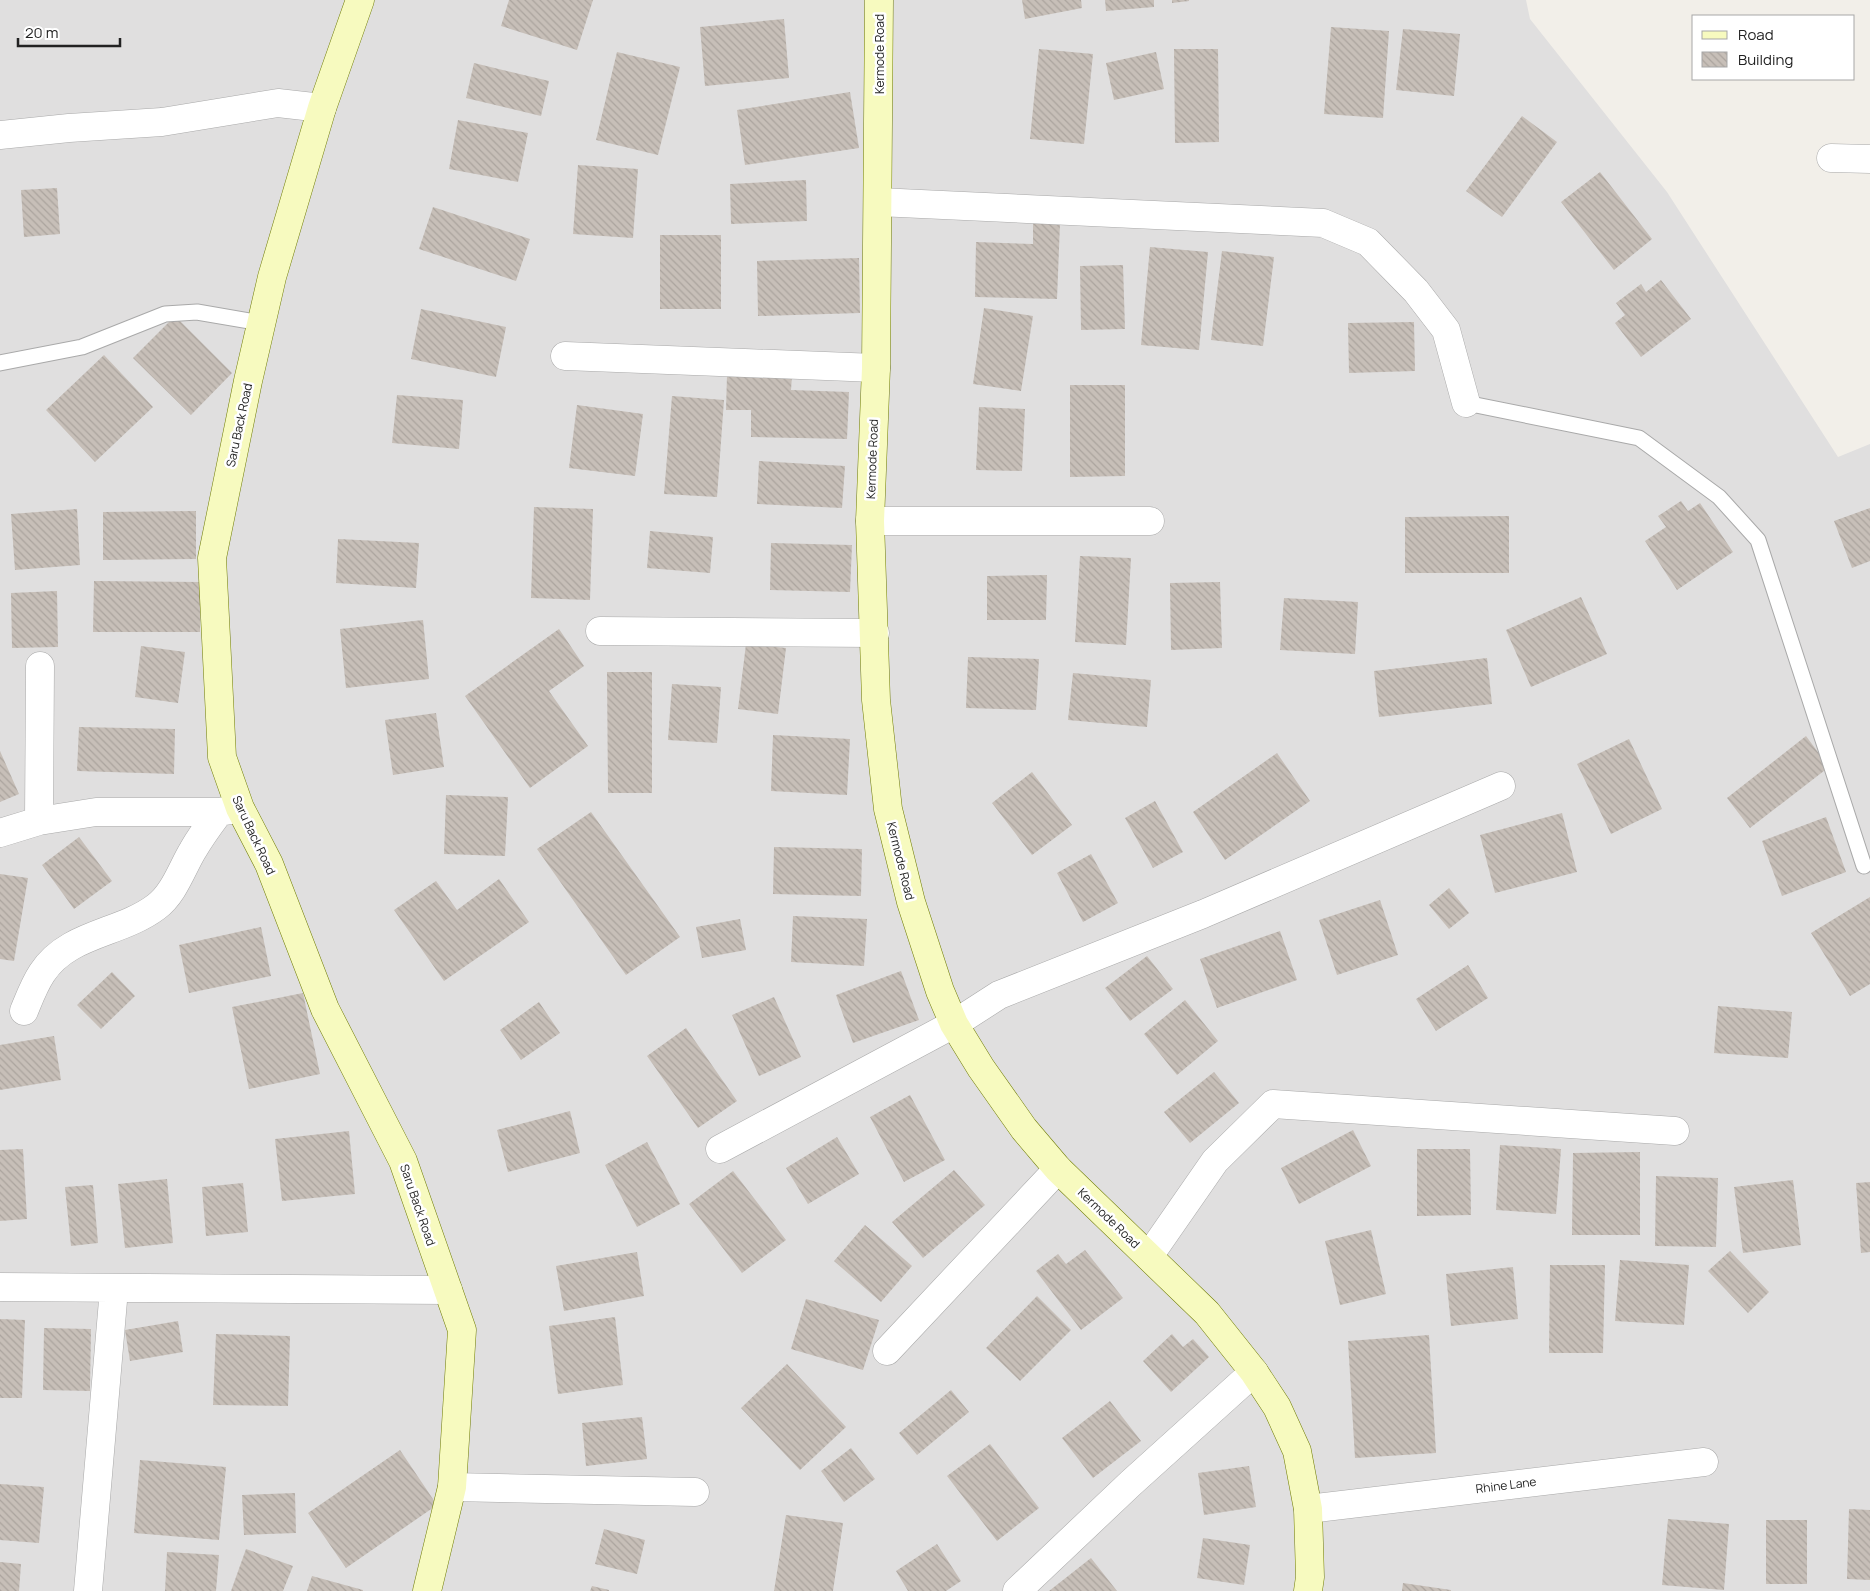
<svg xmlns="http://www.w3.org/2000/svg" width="1870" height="1591" viewBox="0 0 1870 1591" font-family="Manrope,sans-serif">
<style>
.residential{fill:#e0dfdf}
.building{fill:url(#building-back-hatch)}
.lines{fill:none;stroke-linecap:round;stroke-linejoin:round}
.lane-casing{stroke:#a9a9a9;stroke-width:17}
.street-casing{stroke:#a9a9a9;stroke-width:29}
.secondary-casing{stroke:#707d05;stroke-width:29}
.lane{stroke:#fff;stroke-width:15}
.street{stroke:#fff;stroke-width:28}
.secondary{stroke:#f7fabf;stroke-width:28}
.labels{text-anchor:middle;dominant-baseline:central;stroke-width:5;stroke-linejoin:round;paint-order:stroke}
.street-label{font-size:12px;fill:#222;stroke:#fff}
</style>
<defs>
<pattern id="building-back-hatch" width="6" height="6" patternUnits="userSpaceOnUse" patternTransform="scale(1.25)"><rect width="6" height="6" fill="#c7bfb8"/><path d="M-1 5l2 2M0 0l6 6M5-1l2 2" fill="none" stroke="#aba49e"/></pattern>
</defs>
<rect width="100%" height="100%" fill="#f2efe9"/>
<path class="residential" d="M0 0H1526L1530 19 1667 192 1838 457 1870 444V1591H0Z"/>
<path class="building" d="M509 0H593L577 50 501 26Z
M1022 0H1081L1082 8 1025 19Z
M1105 0H1154V7L1106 11Z
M1172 0H1189V1L1172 3Z
M784 19 789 78 705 86 700 27Z
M1331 27 1389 31 1383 118 1324 114Z
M1403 29 1460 34 1454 96 1396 90Z
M1039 49 1093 54 1084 144 1030 139Z
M1174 49H1218L1219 142 1175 143Z
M617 52 680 67 658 155 596 140Z
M1156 52 1164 89 1114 100 1106 63Z
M474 63 549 81 541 116 466 98Z
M850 92 859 148 745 165 737 110Z
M1522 116 1557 142 1502 217 1466 191Z
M458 120 528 133 518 182 449 169Z
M578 165 638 169 633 238 573 234Z
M1600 172 1652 239 1614 270 1561 202Z
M806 180 807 221 731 224 730 184Z
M57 188 60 234 24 237 21 190Z
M433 207 530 239 516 281 419 249Z
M1033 223 1060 224 1057 299 975 297 976 242 1033 244Z
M660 235H721V309H660Z
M1150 247 1208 252 1199 350 1141 345Z
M1222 251 1274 257 1263 346 1211 340Z
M859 258 860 313 758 316 757 261Z
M1123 265 1125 329 1081 330 1080 266Z
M1661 280 1691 319 1641 357 1615 323 1625 315 1616 303 1641 284 1646 292Z
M984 308 1033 316 1021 391 973 384Z
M421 309 506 327 496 377 411 359Z
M175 316 232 373 191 415 133 358Z
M1414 322 1415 371 1349 373 1348 323Z
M104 355 153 407 95 462 46 410Z
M727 375 792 376 791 390 849 392 847 439 751 437V410H726Z
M1070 385H1125V476L1070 477Z
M397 395 463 400 459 449 392 443Z
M672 396 724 400 717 497 664 494Z
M577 405 643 414 635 476 569 468Z
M979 407 1025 409 1022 471 976 470Z
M759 461 845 466 842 508 757 504Z
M1681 501 1688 511 1700 503 1733 552 1677 590 1645 541 1666 527 1658 516Z
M534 507 593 509 590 600 531 598Z
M1870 508V561L1852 568 1834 521Z
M77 509 80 565 15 570 11 514Z
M196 511V559L103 560V512Z
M1509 516V573H1405V517Z
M650 531 713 537 710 573 647 568Z
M338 539 419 543 416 588 336 583Z
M771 543 852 545 850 592 770 590Z
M1080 556 1131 558 1126 645 1075 642Z
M1047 575 1046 620H987V576Z
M94 581 200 582V632H93Z
M1220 582 1222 648 1171 650 1170 583Z
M57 591 58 647 12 648 11 593Z
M1581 597 1607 654 1531 687 1506 630Z
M1284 598 1358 602 1355 654 1280 650Z
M423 620 429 679 346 688 340 629Z
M559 629 584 666 549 691 588 746 530 788 465 696Z
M746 644 786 648 778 714 738 709Z
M141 646 185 652 178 703 135 697Z
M968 657 1039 659 1036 710 966 708Z
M1487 658 1492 704 1379 717 1374 671Z
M607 672H652V793H608Z
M1073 673 1151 680 1147 727 1068 720Z
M672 684 721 687 717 743 668 740Z
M436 713 444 767 393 775 385 720Z
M79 727 175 729 174 774 77 771Z
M773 735 850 739 847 795 771 791Z
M1806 736 1829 767 1750 828 1727 798Z
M1629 739 1662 809 1611 834 1577 764Z
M0 751 19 794 0 802Z
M1277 753 1310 801 1225 860 1193 812Z
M1032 772 1072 825 1032 855 992 803Z
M446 795 508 797 505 856 444 854Z
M1155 801 1183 852 1153 868 1125 818Z
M591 812 680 937 626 975 537 849Z
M1562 813 1577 872 1495 893 1480 835Z
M1826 817 1846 872 1782 896 1762 841Z
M79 837 112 881 74 909 42 865Z
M774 847 862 849 861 896 773 894Z
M1091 854 1118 903 1083 922 1057 873Z
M0 874 28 878 14 961 0 959Z
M499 879 529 922 444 981 394 910 436 881 457 910Z
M1449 888 1469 913 1449 929 1429 905Z
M1870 897V984L1850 996 1811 933Z
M1380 900 1398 955 1337 975 1319 920Z
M793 916 867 919 864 966 791 962Z
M740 919 746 950 702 958 696 927Z
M261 927 271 976 189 993 179 945Z
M1280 931 1297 980 1217 1008 1200 959Z
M1147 956 1173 989 1130 1021 1105 988Z
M1468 965 1488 998 1436 1031 1416 999Z
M901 971 919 1020 853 1043 836 995Z
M112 972 135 996 101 1029 77 1005Z
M303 993 320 1074 249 1089 232 1007Z
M774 997 801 1057 759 1076 732 1015Z
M1185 1000 1218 1041 1177 1075 1144 1034Z
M539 1002 560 1033 521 1060 500 1030Z
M1718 1006 1792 1012 1788 1058 1714 1053Z
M686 1028 737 1101 698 1128 647 1056Z
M54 1036 61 1080 0 1090V1045Z
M1214 1072 1239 1103 1190 1143 1164 1112Z
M910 1095 945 1160 904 1182 870 1117Z
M570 1111 580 1153 508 1172 497 1130Z
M1353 1130 1371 1166 1299 1204 1281 1168Z
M349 1131 355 1194 282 1201 275 1139Z
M837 1137 859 1174 808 1204 786 1168Z
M647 1142 680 1204 637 1227 605 1165Z
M1500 1145 1561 1149 1556 1214 1496 1210Z
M23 1149 27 1219 0 1221V1150Z
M1417 1149H1470L1471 1215 1417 1216Z
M1640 1152V1235H1572L1573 1153Z
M954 1170 985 1205 923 1258 892 1222Z
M733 1171 786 1240 742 1273 689 1204Z
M1656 1176 1718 1178 1716 1247 1655 1246Z
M167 1179 173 1243 125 1248 118 1184Z
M1793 1180 1801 1245 1743 1253 1734 1187Z
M1870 1182V1252L1861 1253 1856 1183Z
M243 1183 248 1232 206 1236 202 1187Z
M93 1185 98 1243 71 1246 65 1187Z
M865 1225 912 1266 881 1302 834 1261Z
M1371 1230 1386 1294 1340 1305 1325 1241Z
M1085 1250 1123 1298 1081 1330 1036 1271 1058 1254 1066 1264Z
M1730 1251 1769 1292 1748 1313 1708 1271Z
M637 1252 644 1296 564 1311 556 1266Z
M1620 1260 1689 1265 1684 1325 1615 1321Z
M1550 1265H1605L1603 1353H1549Z
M1513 1267 1518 1319 1451 1326 1446 1274Z
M1037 1296 1071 1330 1020 1381 986 1348Z
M806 1299 879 1320 863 1370 791 1349Z
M615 1317 623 1385 558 1394 549 1326Z
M0 1319 25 1320 22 1398H0Z
M178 1321 183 1352 130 1361 125 1330Z
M44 1328 91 1329 90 1391 43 1390Z
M216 1334 290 1336 288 1406 213 1405Z
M1172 1334 1183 1347 1193 1339 1209 1357 1171 1392 1143 1361Z
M1429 1335 1436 1453 1355 1458 1348 1341Z
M787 1364 846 1427 800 1470 741 1408Z
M951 1390 969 1412 917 1455 899 1433Z
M1110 1401 1141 1441 1093 1478 1062 1438Z
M642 1417 647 1459 586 1466 582 1423Z
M990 1444 1039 1508 997 1541 947 1476Z
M851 1448 875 1479 844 1502 821 1471Z
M400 1450 437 1505 346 1568 308 1513Z
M140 1460 226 1467 219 1540 134 1533Z
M1249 1466 1256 1507 1204 1515 1198 1473Z
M0 1484 44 1487 39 1543 0 1540Z
M295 1493 296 1533 244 1535 242 1495Z
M1849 1509 1870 1510V1580L1847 1579Z
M786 1515 843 1523 833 1591H774Z
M1668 1519 1729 1524 1724 1590 1662 1585Z
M1766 1520H1807V1584H1766Z
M604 1529 645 1540 637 1574 595 1564Z
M1203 1538 1250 1545 1244 1585 1197 1578Z
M937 1544 961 1581 946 1591H908L896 1571Z
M246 1549 293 1566 283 1591H231Z
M167 1552 219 1555 216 1591H165Z
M1091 1558 1117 1591H1049Z
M0 1562 21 1564 19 1591H0Z
M312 1576 363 1590V1591H307Z
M1403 1583 1451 1590V1591H1402Z
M592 1586 609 1590V1591H590Z"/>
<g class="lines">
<defs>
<path id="lane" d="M0 363 82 347 165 314 197 312 261 323
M1466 403 1639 438 1719 497 1758 540 1864 866"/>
<path id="street" d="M0 135 69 128 162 122 278 103 322 108
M1831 158 1870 159
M878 202 1323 223 1368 242 1416 291 1446 330 1466 403
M565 356 876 368
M870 521H1150
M600 631 875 633
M39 821 40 666
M0 833 39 821 96 812H219L231 810
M24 1011C29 999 34 985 42 973 68 933 120 934 156 907 174 894 182 868 193 850 201 836 210 824 219 812
M720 1149 954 1024 999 995 1203 914 1501 786
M1149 1256 1215 1161 1273 1104 1675 1131
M0 1287 448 1290
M887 1351 1058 1169
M452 1487 695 1492
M1308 1509 1704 1462
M88 1591 114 1289
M1017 1591 1131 1483 1254 1372"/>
<path id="secondary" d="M360 0 322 108 272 277 248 381 212 558 222 757 240 808 269 864 325 1009 403 1161 462 1330 452 1487 427 1591
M879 0 876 368 870 521 876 700 888 809 911 902 940 991 954 1024 981 1068 1024 1129 1058 1169 1207 1313 1254 1372 1277 1407 1297 1451 1308 1509 1310 1577 1308 1591"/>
</defs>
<use href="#lane" class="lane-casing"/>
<use href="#street" class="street-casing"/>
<use href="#secondary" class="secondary-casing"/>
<use href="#lane" class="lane"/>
<use href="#street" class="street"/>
<use href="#secondary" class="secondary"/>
</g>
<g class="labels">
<g class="street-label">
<text transform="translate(879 54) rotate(-90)">Kermode Road</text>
<text transform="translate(239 425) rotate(-78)">Saru Back Road</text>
<text transform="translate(872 459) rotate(-88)">Kermode Road</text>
<text transform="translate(254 835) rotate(65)">Saru Back Road</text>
<text transform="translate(901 861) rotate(76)">Kermode Road</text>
<text transform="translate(418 1205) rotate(71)">Saru Back Road</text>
<text transform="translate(1109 1218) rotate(44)">Kermode Road</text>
<text transform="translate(1506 1485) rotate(-7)">Rhine Lane</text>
</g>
</g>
<rect x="1692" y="15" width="162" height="65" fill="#ffffff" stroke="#a7a7a7"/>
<rect x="1702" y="31" width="25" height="8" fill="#f7fabf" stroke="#a7a7a7"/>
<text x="1738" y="40" font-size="15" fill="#222222">Road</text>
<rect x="1702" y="52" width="25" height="15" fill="url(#building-back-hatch)" stroke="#a7a7a7"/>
<text x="1738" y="65" font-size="15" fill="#222222">Building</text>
<path d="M18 38v8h102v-8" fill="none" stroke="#222222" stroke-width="2.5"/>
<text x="25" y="38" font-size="15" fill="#222222" stroke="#ffffff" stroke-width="4" paint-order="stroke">20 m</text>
</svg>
